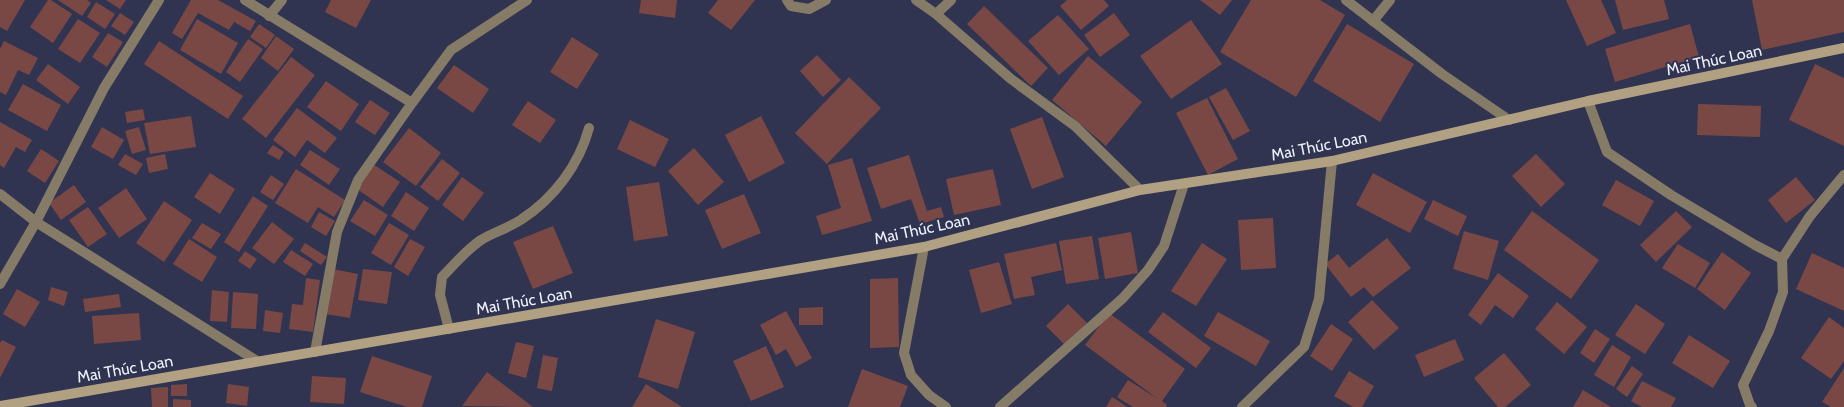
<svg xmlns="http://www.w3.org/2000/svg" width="1844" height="407" viewBox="0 0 1844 407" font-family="Cabin,sans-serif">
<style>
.building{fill:#7a4844}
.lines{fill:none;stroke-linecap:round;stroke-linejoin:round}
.lane{stroke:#857b67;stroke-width:10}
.street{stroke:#857b67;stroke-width:10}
.secondary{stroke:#b1a182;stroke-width:10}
.labels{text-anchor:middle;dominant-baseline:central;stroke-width:4;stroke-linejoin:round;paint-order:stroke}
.street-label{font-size:16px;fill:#eef1fc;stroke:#303450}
</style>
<rect width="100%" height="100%" fill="#303450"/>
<path class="building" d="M0 0H25L7 31 0 27Z
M48 0H51L72 14 53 43 30 27Z
M58 0H87L91 3 82 16Z
M106 0H126L120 9Z
M191 0H218L256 21 250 31 234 22 229 30 198 13 182 39 172 33Z
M331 0H371L356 28 325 12Z
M641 0H677L675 18 639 13Z
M718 0H755L731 30 708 13Z
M1067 0H1104L1109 6 1081 30 1060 6Z
M1200 0H1232L1220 15Z
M1251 0H1320L1345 15 1296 97 1220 52Z
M1566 0H1601L1616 33 1587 46Z
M1615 0H1664L1669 19 1623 30Z
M1752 0H1844V32L1762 50Z
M96 2 115 14 105 29 87 17Z
M984 6 1048 68 1031 86 967 24Z
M120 13 134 22 125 35 111 26Z
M1114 13 1130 35 1100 57 1084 35Z
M1058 15 1089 49 1059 75 1028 41Z
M78 19 100 33 80 63 58 49Z
M197 19 238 43 221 74 180 50Z
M1191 20 1222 64 1171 99 1140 56Z
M259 24 275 35 266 48 250 37Z
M1347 24 1414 64 1380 122 1313 81Z
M1690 24 1699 57 1615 82 1605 49Z
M108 33 123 42 107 67 92 57Z
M276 36 294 49 278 71 261 58Z
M572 37 599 54 577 89 550 72Z
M248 39 263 49 240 82 226 72Z
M4 41 38 58 29 75 18 70 6 95 0 92V49Z
M159 41 243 96 228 119 144 64Z
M817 55 841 80 823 97 800 71Z
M1088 56 1142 102 1106 146 1052 100Z
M291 57 315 75 266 138 242 119Z
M48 64 80 87 68 104 36 80Z
M1815 64 1844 78V146L1789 120Z
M454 65 489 89 473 113 437 88Z
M849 77 881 108 827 164 795 133Z
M326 81 359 104 341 131 307 107Z
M23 84 61 105 47 131 8 110Z
M1226 88 1250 131 1233 140 1209 97Z
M1207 98 1238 159 1208 175 1176 113Z
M370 100 390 113 375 135 355 122Z
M528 101 556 120 540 143 512 125Z
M1698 104 1761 106 1760 137 1697 135Z
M297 108 337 138 325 153 307 140 295 157 273 140Z
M143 109 145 120 127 123 125 112Z
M191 116 196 147 150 154 144 123Z
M761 116 785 163 749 182 725 135Z
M1042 117 1064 177 1032 189 1010 129Z
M630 120 669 139 655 167 617 149Z
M0 122 32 140 25 152 16 147 4 168 0 165Z
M102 127 124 140 113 159 91 147Z
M139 127 146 150 132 154 125 131Z
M409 128 441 153 416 186 383 162Z
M273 145 284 152 279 160 267 153Z
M694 148 724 182 698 205 668 171Z
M41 149 59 161 45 183 27 171Z
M310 150 340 169 329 185 300 165Z
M125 154 143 164 136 175 118 165Z
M165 154 168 169 149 173 146 158Z
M1536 154 1565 184 1541 207 1512 176Z
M909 155 927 211 941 207 944 217 920 224 911 199 881 209 867 168Z
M852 158 872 221 822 235 816 216 841 208 828 165Z
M442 159 460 173 438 201 420 187Z
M373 164 400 182 383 207 357 189Z
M296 169 345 200 334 217 318 207 308 223 275 203Z
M993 169 1001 205 954 215 946 179Z
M210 173 235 189 220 214 194 197Z
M1373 173 1427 202 1410 233 1356 205Z
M271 175 284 184 273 200 260 192Z
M462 177 484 193 463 221 442 205Z
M1796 177 1815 200 1786 223 1768 200Z
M1616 180 1654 201 1640 226 1602 205Z
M659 182 668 236 634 241 626 187Z
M74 185 86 202 61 220 49 203Z
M126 188 147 219 119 238 98 208Z
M406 192 429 208 414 231 391 216Z
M744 194 761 233 722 249 705 210Z
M253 196 268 206 239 252 224 242Z
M364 200 388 215 375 236 350 221Z
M1433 200 1467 216 1458 236 1424 219Z
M164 201 192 220 164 262 136 243Z
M88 207 107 234 88 247 69 220Z
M1532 211 1599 260 1571 299 1504 250Z
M1676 211 1692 227 1656 262 1640 245Z
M319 212 335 221 326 236 311 227Z
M1273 218 1276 268 1241 270 1238 220Z
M272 222 294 239 274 264 252 248Z
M202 223 221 234 211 249 192 238Z
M389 223 409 235 391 265 371 253Z
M553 226 573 273 533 289 513 242Z
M1464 231 1499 241 1488 280 1453 269Z
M1131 232 1138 273 1105 279 1098 238Z
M1092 236 1099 279 1066 284 1059 241Z
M1387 238 1411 268 1373 297 1364 287 1351 297 1325 264 1338 254 1349 268Z
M189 239 217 257 202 282 173 264Z
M410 239 425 247 408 276 394 267Z
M305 243 327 257 321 265 300 251Z
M1056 243 1062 270 1031 277 1035 295 1014 299 1004 254Z
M1202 243 1227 259 1196 306 1171 291Z
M1678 244 1710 263 1695 288 1662 268Z
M291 250 313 264 305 276 283 262Z
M245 251 257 259 250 269 238 261Z
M1722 252 1751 273 1725 310 1697 289Z
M1812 253 1844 268V311L1796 289Z
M999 262 1012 304 981 313 969 270Z
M333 269 358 274 350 318 325 314Z
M363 269 392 272 387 304 358 300Z
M1498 273 1529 296 1513 318 1495 305 1481 325 1468 315Z
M306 278 320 280 313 332 289 329 292 304 303 305Z
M898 278 899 347 870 348V279Z
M51 287 68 292 64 306 48 300Z
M17 289 40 302 25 327 3 314Z
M212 290 229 292 227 322 210 321Z
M233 292 258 294 256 329 231 328Z
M119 294 121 307 85 312 83 299Z
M1372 300 1399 328 1374 350 1348 322Z
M1557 302 1587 327 1564 354 1535 329Z
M1068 304 1087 323 1065 345 1046 326Z
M1636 304 1665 324 1645 354 1615 335Z
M823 307V325H799V308Z
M265 310 283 313 280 333 263 331Z
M786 311 812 358 796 367 786 349 776 355 760 325Z
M1163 312 1211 348 1196 368 1148 332Z
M1218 312 1270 341 1256 366 1204 336Z
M139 313 141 340 94 344 92 316Z
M1109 313 1185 369 1162 401 1167 405 1166 407H1133L1117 397 1128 380 1158 399 1085 345Z
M1829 317 1844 328V361L1831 379 1801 358Z
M656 319 695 332 678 389 638 377Z
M1331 324 1353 339 1332 371 1310 356Z
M1595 329 1610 339 1594 363 1580 353Z
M1689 335 1730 361 1713 388 1672 363Z
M1455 339 1464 360 1424 377 1415 355Z
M2 340 16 347 0 378V343Z
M516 342 534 346 526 378 508 373Z
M1612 345 1631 357 1614 387 1594 375Z
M766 346 784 387 751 401 733 361Z
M1504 353 1531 385 1505 407H1498L1474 378Z
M543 355 558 358 552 391 537 388Z
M372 356 432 376 422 407H407L360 392Z
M1632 366 1643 374 1627 397 1616 389Z
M1844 368V407H1831L1822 402Z
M862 369 908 386 900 407H848Z
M1349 371 1374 386 1362 407H1353L1334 396Z
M487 372 533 407 462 406Z
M312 376 346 378 344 404 310 402Z
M1642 381 1676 398 1671 407H1642L1631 401Z
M187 384V396H171V385Z
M228 384 249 387 247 406 226 403Z
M646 384 682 407H632Z
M168 387V407H152L151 388Z
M1583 390 1611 407H1573Z
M1112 397 1117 400 1127 407H1106Z
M173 399 191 400V407H173Z"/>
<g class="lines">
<path class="lane" d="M245 0 412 103
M787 0 791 6 809 9 826 0
M916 0 936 14 1011 79 1075 126 1140 190
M936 14 951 0
M1373 21 1390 0
M1782 259 1810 216 1844 175
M315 352 337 232 358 180 412 103 451 50 527 0"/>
<path class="street" d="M1346 0 1442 74 1509 120
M269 16 282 0
M1588 101 1607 152 1671 195 1755 245 1782 259 1783 292 1769 331 1743 385 1750 405 1752 407
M0 194 36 222 257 361
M924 247 904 353 911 375 929 395 946 407
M0 284 36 222 104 88 159 0
M449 329 440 295 442 277C454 265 466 250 481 240 494 232 509 228 522 219 554 198 579 165 589 128
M1000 407 1123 298 1148 270 1164 246 1184 184
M1242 407 1304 347 1319 299 1332 161"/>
<path class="secondary" d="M0 406 924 247 1140 190 1332 161 1588 101 1844 48"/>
</g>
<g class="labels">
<g class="street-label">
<text transform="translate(1714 60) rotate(-12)">Mai Thúc Loan</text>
<text transform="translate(1319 146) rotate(-11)">Mai Thúc Loan</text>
<text transform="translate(922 229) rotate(-12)">Mai Thúc Loan</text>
<text transform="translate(524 301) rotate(-10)">Mai Thúc Loan</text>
<text transform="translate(125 369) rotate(-10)">Mai Thúc Loan</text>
</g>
</g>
</svg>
